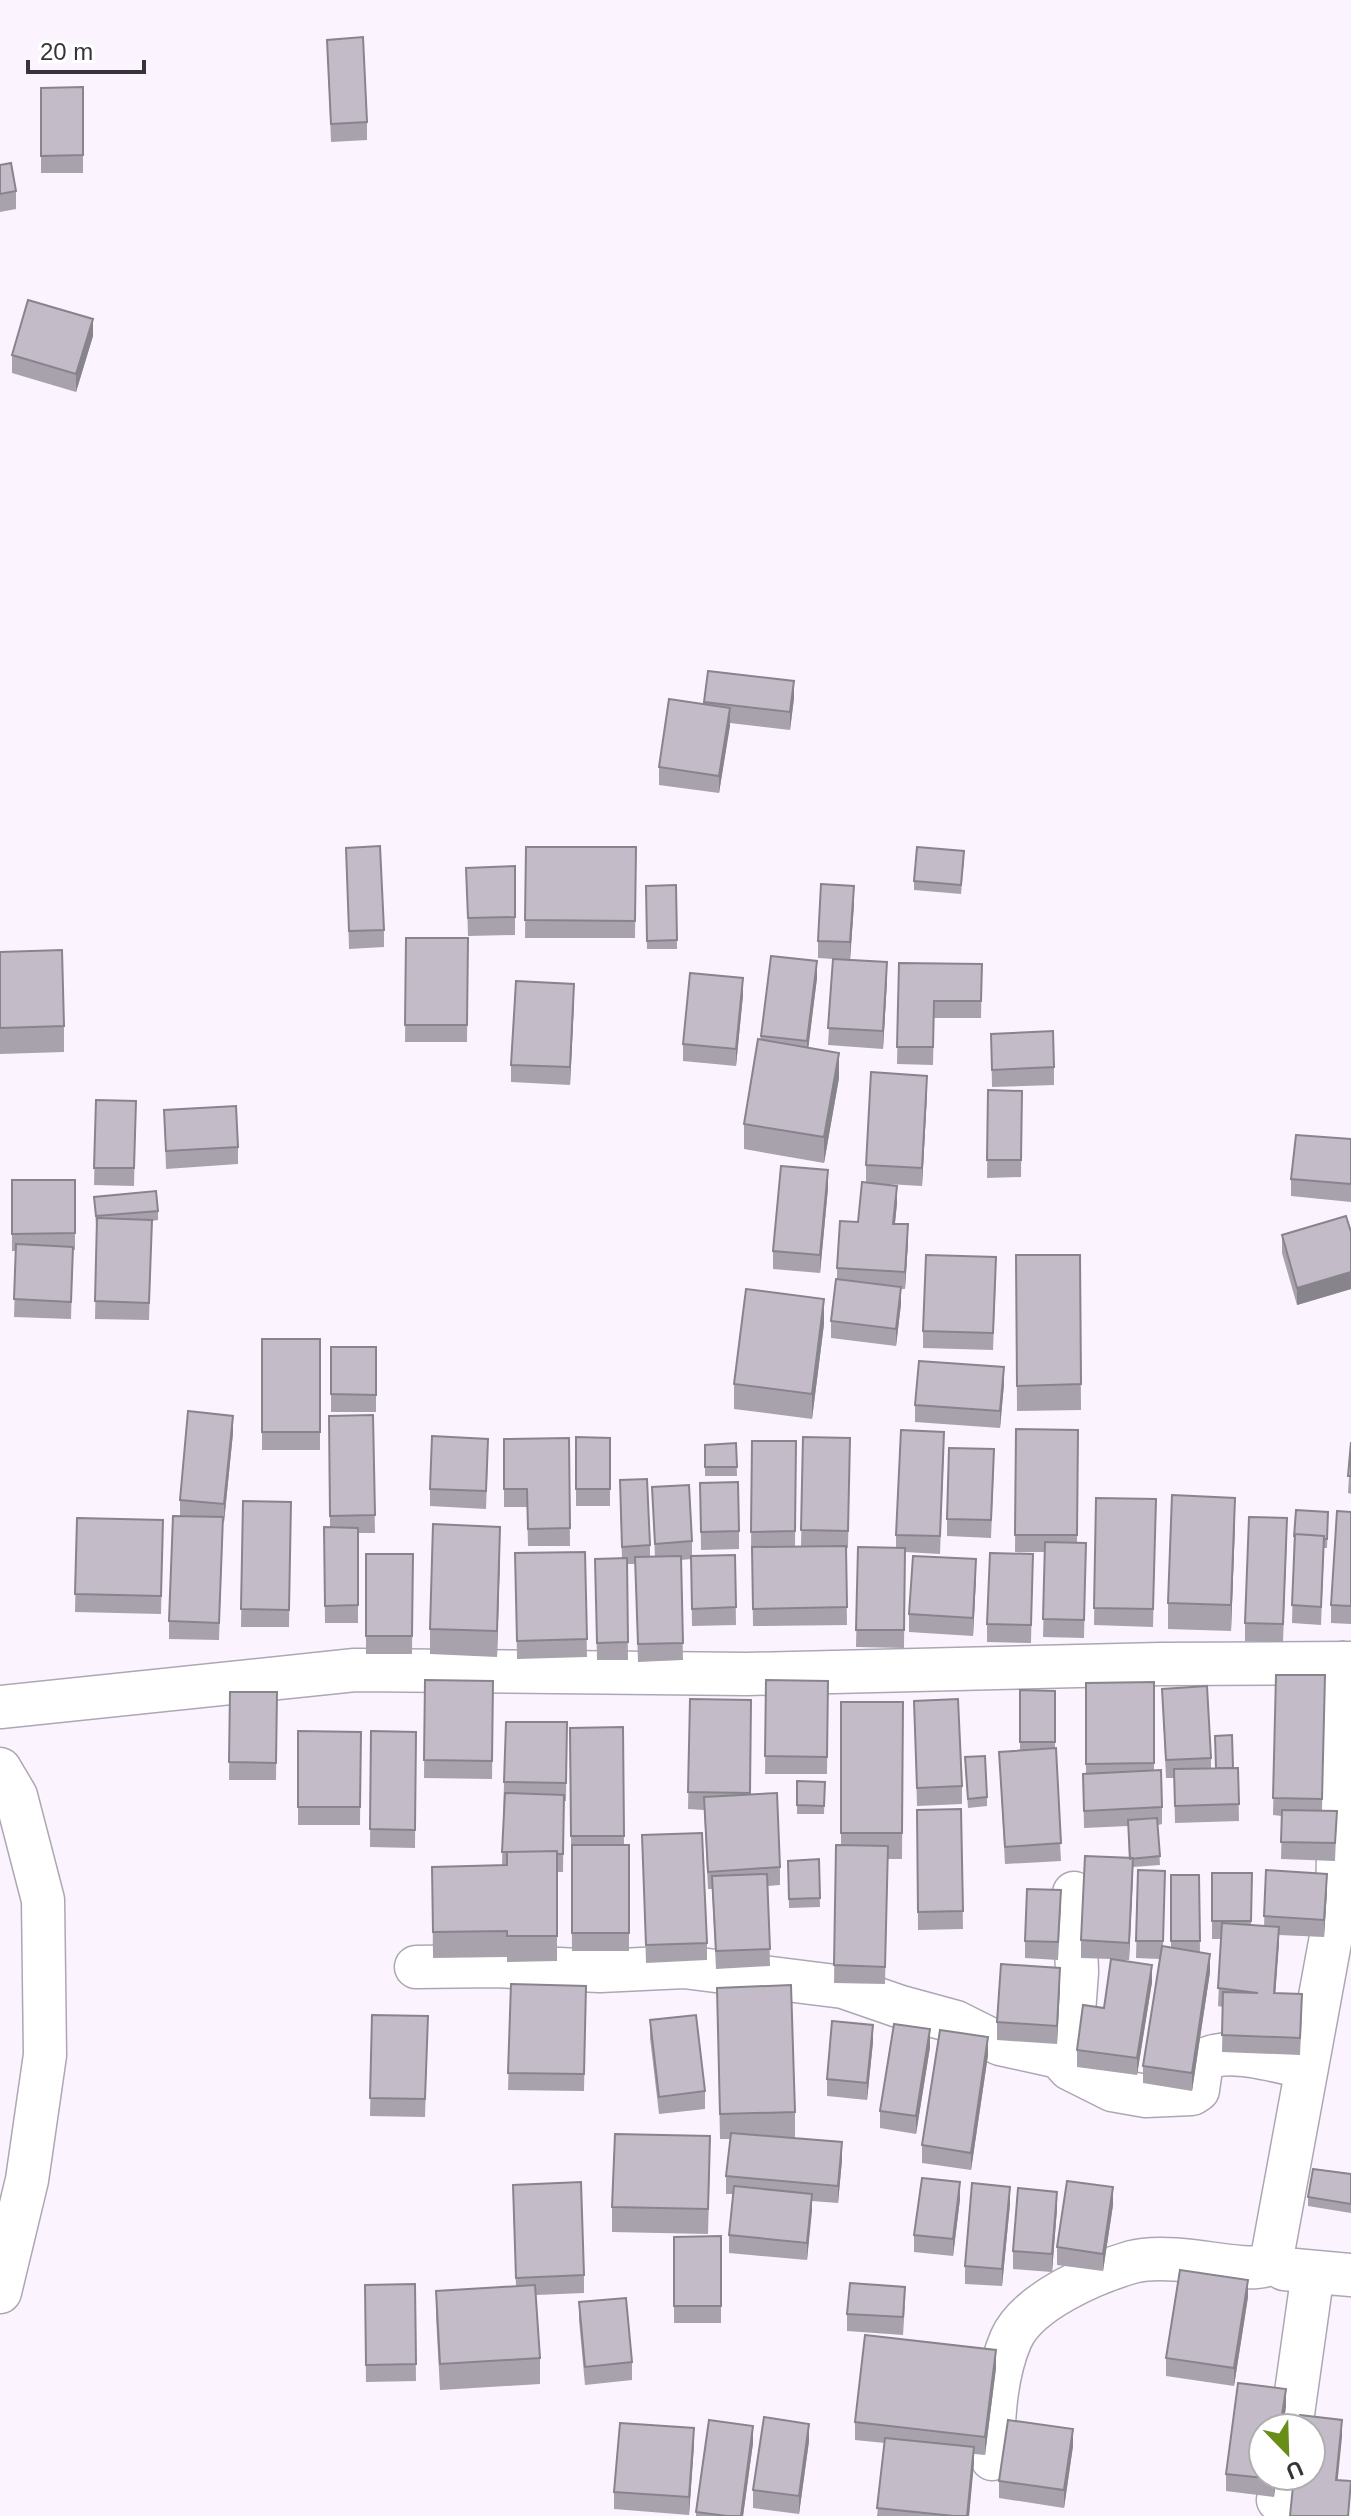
<svg xmlns="http://www.w3.org/2000/svg" width="1351" height="2516" viewBox="0 0 1351 2516" font-family="Arial,sans-serif">
<style>
.lines{fill:none;stroke-linecap:round;stroke-linejoin:round}
.minor-casing{stroke:#aea7b3;stroke-width:45}
.minor{stroke:#fff;stroke-width:42}
.wall{fill:#a8a2ac}
.shaded-wall{fill:#88848c}
.building{fill:#c3bcc8;stroke:#88848c;stroke-width:2}
</style>
<rect width="100%" height="100%" fill="#fbf4ff"/>
<g class="lines">
<defs>
<path id="minor" d="M0 1707 355 1670 747 1674 1161 1664 1351 1663
M0 1769 16 1796 43 1900 45 2055 27 2180 0 2292
M416 1967 495 1966 600 1971 684 1967 843 1987 901 2007 956 2022 1000 2044 1059 2057 1070 2069 1112 2090 1146 2096 1192 2094 1198 2090 1202 2061C1226 2045 1280 2062 1307 2068
M1059 2057 1073 2026 1077 1972 1074 1893
M1284 2269 1351 2275
M1291 2428 1313 2272
M992 2459C994 2418 995 2376 1011 2339 1028 2301 1094 2273 1132 2262 1150 2257 1175 2259 1193 2261 1211 2263 1258 2273 1271 2263L1337 1904 1342 1663
M1278 2500 1283 2476"/>
</defs>
<use href="#minor" class="minor-casing"/>
<use href="#minor" class="minor"/>
</g>
<path class="wall" d="M327 40 367 122V140L331 142Z
M83 87V173H41V88Z
M0 165 16 191V209L0 212Z
M93 336 76 392 12 373V355Z
M708 671 794 698 790 730 730 723 719 793 659 785V767L704 704Z
M526 847H636L635 938H525Z
M346 848 384 930V947L349 949Z
M964 860 961 894 914 890V881Z
M515 866V935L468 936 466 868Z
M676 885 677 949H647L646 886Z
M854 904 850 960 887 980 883 1049 828 1045 833 959 818 958V941Z
M406 938H468L467 1042H405Z
M0 952 64 1026V1052L0 1054Z
M899 963 982 964 981 1018H934L933 1065 897 1064Z
M817 978 808 1047 839 1078 824 1163 744 1149V1124L761 1036Z
M743 995 736 1066 683 1061V1044Z
M574 1001 570 1085 511 1082V1065Z
M991 1034 1054 1067V1085L992 1087Z
M988 1090 1022 1091 1021 1177 987 1178Z
M927 1093 922 1186 869 1183 897 1203 895 1224 908 1242 905 1289H901V1304L896 1346 831 1338V1321L837 1279V1268L858 1222 866 1183V1165Z
M96 1100 136 1101 134 1186 94 1185Z
M164 1110 238 1147V1164L166 1169Z
M1351 1139V1202L1291 1196V1179Z
M12 1180H75V1250H73L71 1319 14 1317 16 1251H12Z
M828 1188 820 1273 773 1269V1251Z
M94 1197 158 1211V1220L152 1221 149 1320 95 1319 97 1225H96Z
M1351 1232V1289L1297 1305 1282 1253V1235Z
M1016 1255H1080L1081 1410 1017 1411Z
M996 1275 993 1350 923 1348V1331Z
M824 1324 812 1419 734 1409V1384Z
M262 1339H320V1450H262Z
M331 1347H376V1412H331Z
M1004 1384 1000 1428 915 1422V1405Z
M373 1415 375 1533H358V1623H325L324 1527H330L329 1416Z
M1016 1429 1078 1430 1077 1543H1086L1084 1638 1043 1637 1045 1552H1015Z
M233 1433 224 1522H223L219 1640 169 1639V1621L180 1516V1500Z
M576 1437 610 1438V1506H576Z
M803 1437 850 1438 848 1548H846L847 1625 753 1626 752 1549H751L752 1441H796L795 1547H801Z
M569 1438 570 1546H528L527 1507H504V1439Z
M1351 1442V1494L1348 1493Z
M736 1443 737 1476H705V1445Z
M944 1449 940 1554 905 1552 904 1648 856 1647 858 1547 896 1548V1535Z
M488 1456 486 1509 430 1506V1489Z
M994 1467 991 1538 947 1536V1519Z
M700 1483 739 1531V1549L701 1550Z
M652 1487 692 1541V1556L735 1555 736 1625 692 1626 691 1559 681 1560 683 1660 638 1662 635 1564H627L628 1660H597L595 1559 622 1558 620 1498 650 1545V1557H655Z
M1096 1498 1156 1499 1153 1627 1094 1625Z
M243 1501 291 1502 289 1627H241Z
M1351 1512V1624L1331 1623V1605Z
M77 1518 163 1520 161 1614 75 1612Z
M1328 1521 1327 1548H1324L1321 1625 1292 1623 1294 1537Z
M1235 1523 1231 1631 1168 1629V1603Z
M1287 1536 1283 1642 1245 1641V1623Z
M500 1552 497 1657 430 1654V1629Z
M585 1552 587 1657 517 1659 515 1553Z
M366 1554H413L412 1654H366Z
M1033 1554 1031 1643 987 1642V1624Z
M976 1576 973 1636 909 1632V1614Z
M1276 1675H1325L1322 1811H1337L1335 1861 1281 1859 1282 1816 1273 1815Z
M425 1680 493 1681 492 1779 424 1778Z
M766 1680 828 1681 827 1774H765Z
M1154 1682V1770L1162 1807V1824L1158 1825 1160 1865 1133 1867 1129 1960H1116L1152 1982 1137 2075 1077 2067V2050L1104 2008 1111 1959 1081 1958V1940L1129 1858 1128 1826 1084 1828 1083 1774H1086V1683Z
M1162 1689 1211 1758V1768H1238L1239 1821 1175 1823 1174 1778H1166Z
M1020 1690 1055 1691V1748L1061 1861 1005 1864 999 1752 1020 1751Z
M230 1692H277L276 1780H229Z
M690 1699 751 1700 750 1794 780 1867V1885L768 1886 770 1966 716 1969 712 1889H708L704 1810 688 1809Z
M914 1701 962 1786V1804L917 1806Z
M841 1702H903L902 1859H888L885 1984 834 1983 836 1845H841Z
M567 1722 566 1801H564L563 1872H557V1961L507 1962V1957L433 1958 432 1867 502 1866 504 1782Z
M623 1727 624 1845H629V1951H572L570 1728Z
M298 1731 361 1732 360 1825H298Z
M371 1731 416 1732 415 1848 370 1847Z
M965 1766 987 1797V1806L968 1808Z
M825 1782 824 1814H797V1805Z
M961 1809 963 1929 918 1930 917 1810Z
M642 1835 707 1943V1960L646 1963Z
M819 1859 820 1907 789 1908 788 1861Z
M1138 1870 1165 1871 1163 1947 1171 1948V1875H1199L1200 1953 1210 1972 1192 2091 1143 2083V2066L1160 1959 1136 1958Z
M1266 1870 1327 1891 1324 1937 1279 1935 1275 1993 1302 2012 1300 2055 1222 2052 1223 2007 1218 2006 1221 1939H1212V1873H1252L1251 1925 1264 1926Z
M1061 1907 1058 1960 1025 1958V1941Z
M511 1984 586 1986 584 2091 508 2090Z
M1060 1986 1057 2044 997 2040V2022Z
M717 1988 795 2112V2137L784 2138 842 2160 838 2203 812 2201 807 2260 729 2253V2235L733 2194H726V2176L730 2139H720Z
M372 2015 428 2016 425 2117 370 2116Z
M650 2020 705 2091V2109L659 2114 650 2038Z
M873 2042 867 2100 827 2096V2079Z
M930 2047 916 2134 880 2128V2111Z
M988 2055 971 2170 922 2163V2145Z
M710 2161 708 2234 612 2232V2207Z
M1351 2174V2213L1308 2206V2197Z
M960 2199 953 2256 914 2252V2235Z
M513 2202 584 2275V2293L536 2295 540 2358V2384L440 2390 436 2316V2291L516 2286Z
M1010 2204 1002 2286 965 2284V2266Z
M1113 2205 1103 2271 1057 2265V2247Z
M1057 2209 1052 2272 1013 2269V2251Z
M721 2236V2323H674V2237Z
M415 2284 416 2381 366 2382 365 2285Z
M1248 2297 1234 2386 1166 2376V2358Z
M579 2302 632 2362V2380L585 2385 579 2320Z
M905 2305 903 2335 847 2331V2314Z
M996 2368 985 2455 974 2454 969 2516H877L885 2443 855 2440V2422Z
M1286 2406 1274 2497 1226 2491V2474Z
M809 2441 799 2514 753 2508V2490Z
M753 2443 743 2516H696V2512Z
M694 2445 689 2515 614 2509V2492Z
M1073 2446 1064 2508 999 2498V2481Z"/>
<path class="shaded-wall" d="M93 319V336L76 392V374Z
M794 681V698L790 730V712Z
M730 708V726L719 793V776Z
M854 886V904L850 960V942Z
M817 961V978L807 1059V1041Z
M887 962V980L883 1049V1031Z
M743 978V995L736 1066V1049Z
M574 984V1001L570 1085V1067Z
M839 1053V1078L824 1163V1137Z
M927 1076V1093L922 1186V1168Z
M828 1170V1188L820 1273V1255Z
M897 1186V1203L893 1241V1224Z
M908 1224V1242L905 1289V1272Z
M1351 1272V1289L1297 1305V1288Z
M901 1287V1304L896 1346V1329Z
M824 1299V1324L812 1419V1394Z
M1004 1367V1384L1000 1428V1411Z
M233 1416V1433L224 1522V1504Z
M1235 1498V1523L1231 1631V1605Z
M500 1527V1552L497 1657V1631Z
M976 1559V1576L973 1636V1618Z
M1133 1858V1876L1129 1960V1943Z
M1327 1874V1891L1324 1937V1920Z
M1279 1927V1944L1274 2011V1993Z
M1210 1954V1972L1192 2091V2073Z
M1152 1965V1982L1137 2075V2058Z
M1060 1968V1986L1057 2044V2026Z
M873 2025V2042L867 2100V2083Z
M930 2029V2047L916 2134V2116Z
M988 2037V2055L971 2170V2153Z
M842 2142V2160L838 2203V2186Z
M960 2182V2199L953 2256V2239Z
M1010 2187V2204L1002 2286V2269Z
M1113 2187V2205L1103 2271V2254Z
M1057 2192V2209L1052 2272V2254Z
M812 2194V2211L807 2260V2243Z
M1248 2280V2297L1234 2386V2368Z
M996 2350V2368L985 2455V2437Z
M1286 2389V2406L1283 2428H1280Z
M1342 2420V2437L1336 2497V2480Z
M809 2424V2441L799 2514V2496Z
M753 2426V2443L743 2516H741Z
M694 2428V2445L689 2515V2497Z
M1073 2429V2446L1064 2508V2490Z
M974 2447V2464L969 2516H967Z
M1274 2476H1276L1274 2497Z"/>
<path class="building" d="M363 37 367 122 331 124 327 40Z
M83 87V155L41 156V88Z
M11 163 16 191 0 194V165Z
M28 300 93 319 76 374 12 355Z
M708 671 794 681 790 712 704 702Z
M669 699 730 708 719 776 659 767Z
M380 846 384 930 349 931 346 848Z
M526 847H636L635 921 525 920Z
M917 847 964 851 961 885 914 881Z
M515 866V917L468 918 466 868Z
M821 884 854 886 850 942 818 941Z
M676 885 677 940 647 941 646 886Z
M406 938H468L467 1025H405Z
M62 950 64 1026 0 1028V952Z
M771 956 817 961 807 1041 761 1036Z
M833 959 887 962 883 1031 828 1028Z
M899 963 982 964 981 1001H934L933 1047H897Z
M690 973 743 978 736 1049 683 1044Z
M516 981 574 984 570 1067 511 1065Z
M1053 1031 1054 1067 992 1070 991 1034Z
M758 1039 839 1053 824 1137 744 1124Z
M871 1072 927 1076 922 1168 866 1165Z
M988 1090 1022 1091 1021 1160H987Z
M96 1100 136 1101 134 1168H94Z
M236 1106 238 1147 166 1151 164 1110Z
M1296 1135 1351 1139V1184L1291 1179Z
M781 1166 828 1170 820 1255 773 1251Z
M12 1180H75V1233L12 1234Z
M862 1182 897 1186 893 1224H908L905 1272 837 1268 840 1221 858 1222Z
M156 1191 158 1211 96 1216 94 1197Z
M1346 1216 1351 1232V1272L1297 1288 1282 1235Z
M97 1218 152 1220 149 1303 95 1301Z
M16 1244 73 1247 71 1302 14 1299Z
M926 1255 996 1257 993 1333 923 1331Z
M1016 1255H1080L1081 1384 1017 1386Z
M836 1279 901 1287 896 1329 831 1321Z
M746 1289 824 1299 812 1394 734 1384Z
M262 1339H320V1432H262Z
M331 1347H376V1395L331 1394Z
M919 1361 1004 1367 1000 1411 915 1405Z
M188 1411 233 1416 224 1504 180 1500Z
M373 1415 375 1515 330 1516 329 1416Z
M1016 1429 1078 1430 1077 1535H1015Z
M901 1430 944 1432 940 1536 896 1535Z
M432 1436 488 1439 486 1491 430 1489Z
M576 1437 610 1438V1489H576Z
M803 1437 850 1438 848 1531 801 1530Z
M569 1438 570 1528 528 1529 527 1489H504V1439Z
M752 1441H796L795 1531 751 1532Z
M1351 1442V1476H1348Z
M736 1443 737 1467H705V1445Z
M949 1448 994 1449 991 1520 947 1519Z
M647 1479 650 1545 622 1547 620 1480Z
M738 1482 739 1531 701 1532 700 1483Z
M689 1485 692 1541 655 1544 652 1487Z
M1172 1495 1235 1498 1231 1605 1168 1603Z
M1096 1498 1156 1499 1153 1609 1094 1608Z
M243 1501 291 1502 289 1610 241 1609Z
M1296 1510 1328 1512 1327 1539H1324V1536L1295 1534 1294 1537Z
M1337 1511 1351 1512V1606L1331 1605Z
M173 1516 223 1517 219 1623 169 1621Z
M1249 1517 1287 1518 1283 1624 1245 1623Z
M77 1518 163 1520 161 1596 75 1594Z
M433 1524 500 1527 497 1631 430 1629Z
M324 1527 358 1528V1605L325 1606Z
M1295 1534 1324 1536 1321 1607 1292 1605Z
M1045 1542 1086 1543 1084 1620 1043 1619Z
M846 1546 847 1607 753 1609 752 1547Z
M858 1547 905 1548 904 1630H856Z
M585 1552 587 1639 517 1641 515 1553Z
M990 1553 1033 1554 1031 1625 987 1624Z
M366 1554H413L412 1636H366Z
M735 1555 736 1607 692 1609 691 1556Z
M681 1556 683 1643 638 1644 635 1557Z
M913 1556 976 1559 973 1618 909 1614Z
M627 1558 628 1642 597 1643 595 1559Z
M1276 1675H1325L1322 1799 1273 1798Z
M425 1680 493 1681 492 1761 424 1760Z
M766 1680 828 1681 827 1757 765 1756Z
M1154 1682V1763L1086 1764V1683Z
M1207 1686 1211 1758 1166 1760 1162 1689Z
M1020 1690 1055 1691V1742H1020Z
M230 1692H277L276 1763 229 1762Z
M690 1699 751 1700 750 1793 688 1792Z
M958 1699 962 1786 917 1788 914 1701Z
M841 1702H903L902 1833H841Z
M506 1722H567L566 1783 504 1782Z
M623 1727 624 1836H571L570 1728Z
M298 1731 361 1732 360 1807H298Z
M371 1731 416 1732 415 1830 370 1829Z
M1232 1735 1233 1768H1216L1215 1736Z
M1056 1748 1061 1843 1005 1847 999 1752Z
M985 1756 987 1797 968 1799 965 1757Z
M1238 1768 1239 1804 1175 1806 1174 1769Z
M1161 1770 1162 1807 1084 1811 1083 1774Z
M797 1781 825 1782 824 1806 797 1805Z
M505 1793 564 1795 563 1854H557V1851L502 1852Z
M777 1793 780 1867 708 1872 704 1797Z
M961 1809 963 1911 918 1912 917 1810Z
M1282 1810 1337 1811 1335 1843 1281 1842Z
M1157 1818 1160 1856 1130 1859 1128 1820Z
M702 1833 707 1943 646 1945 642 1835Z
M572 1845H629V1933H572Z
M836 1845 888 1846 885 1967 834 1965Z
M557 1851V1936H507V1931L433 1932 432 1867 507 1865V1852Z
M1085 1856 1133 1858 1129 1943 1081 1940Z
M819 1859 820 1898 789 1899 788 1861Z
M1138 1870 1165 1871 1163 1941H1136Z
M1266 1870 1327 1874 1324 1920 1264 1916Z
M1212 1873H1252L1251 1921H1212Z
M767 1874 770 1949 716 1951 712 1876Z
M1171 1875H1199L1200 1941H1171Z
M1027 1889 1061 1890 1058 1942 1025 1941Z
M1222 1923 1279 1927 1274 1993 1302 1994 1300 2038 1222 2035 1223 1992 1258 1993 1218 1988Z
M1162 1946 1210 1954 1192 2073 1143 2066Z
M1111 1959 1152 1965 1137 2058 1077 2050 1083 2005 1104 2008Z
M1001 1964 1060 1968 1057 2026 997 2022Z
M511 1984 586 1986 584 2074 508 2073Z
M791 1985 795 2112 720 2114 717 1988Z
M372 2015 428 2016 425 2099 370 2098Z
M696 2015 705 2091 659 2097 650 2020Z
M832 2021 873 2025 867 2083 827 2079Z
M894 2024 930 2029 916 2116 880 2111Z
M940 2030 988 2037 971 2153 922 2145Z
M731 2133 842 2142 838 2186 726 2176Z
M615 2134 710 2136 708 2209 612 2207Z
M1313 2169 1351 2174V2204L1308 2197Z
M922 2178 960 2182 953 2239 914 2235Z
M1067 2181 1113 2187 1103 2254 1057 2247Z
M581 2182 584 2275 516 2278 513 2185Z
M972 2183 1010 2187 1002 2269 965 2266Z
M734 2186 812 2194 807 2243 729 2235Z
M1018 2188 1057 2192 1052 2254 1013 2251Z
M721 2236V2306H674V2237Z
M1180 2270 1248 2280 1234 2368 1166 2358Z
M850 2283 905 2287 903 2317 847 2314Z
M415 2284 416 2364 366 2365 365 2285Z
M535 2285 540 2358 440 2364 436 2291Z
M626 2298 632 2362 585 2367 579 2302Z
M865 2335 996 2350 985 2437 855 2422Z
M1238 2383 1286 2389 1280 2428H1263V2476H1274V2479L1226 2474Z
M1300 2415 1342 2420 1336 2480 1351 2481 1348 2516H1290L1294 2476H1311V2428H1299Z
M764 2417 809 2424 799 2496 753 2490Z
M709 2420 753 2426 741 2516H727L696 2512Z
M1008 2420 1073 2429 1064 2490 999 2481Z
M620 2423 694 2428 689 2497 614 2492Z
M885 2438 974 2447 967 2516H954L877 2508Z"/>
<g transform="translate(1287 2452) rotate(157)"><circle r="38" fill="#ffffff" stroke="#afaeb0" stroke-width="2"/>
<path d="M0-6L14 30L0 20L-14 30Z" fill="#698e18"/>
<text y="-12" font-size="22" font-weight="bold" text-anchor="middle" fill="#373439">U</text>
</g>
<path d="M28 60v12h116v-12" fill="none" stroke="#373439" stroke-width="4"/>
<text x="40" y="60" font-size="24" fill="#373439" stroke="#ffffff" stroke-width="6" paint-order="stroke">20 m</text>
</svg>
